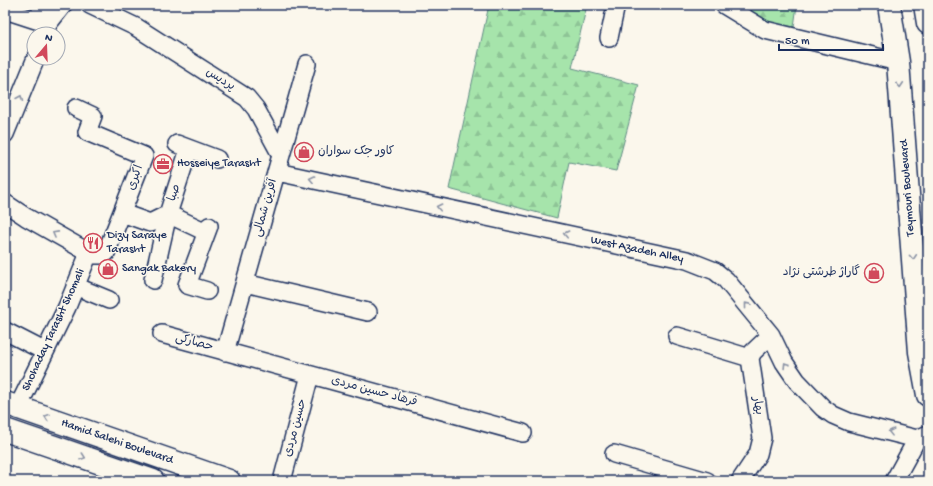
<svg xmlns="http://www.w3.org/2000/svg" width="933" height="486" viewBox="0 0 933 486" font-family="'Gochi Hand','Playpen Sans Arabic',sans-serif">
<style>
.forest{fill:url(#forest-firs);stroke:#608a84}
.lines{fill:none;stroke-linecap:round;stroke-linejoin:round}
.minor-casing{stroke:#1b2f5e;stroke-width:20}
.major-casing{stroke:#1b2f5e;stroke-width:25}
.minor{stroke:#fbf7ec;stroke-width:17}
.major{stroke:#fbf7ec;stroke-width:22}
.oneway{stroke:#8b93a5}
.labels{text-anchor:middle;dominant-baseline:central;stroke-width:3;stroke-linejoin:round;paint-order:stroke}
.street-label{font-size:12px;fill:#1b2f5e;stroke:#fbf7ec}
.poi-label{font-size:12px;fill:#1b2f5e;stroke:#fbf7ec;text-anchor:start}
</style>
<defs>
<pattern id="forest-firs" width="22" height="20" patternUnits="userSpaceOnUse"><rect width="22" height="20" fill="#a6e4ab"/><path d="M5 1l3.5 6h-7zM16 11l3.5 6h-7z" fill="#8ec496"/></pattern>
</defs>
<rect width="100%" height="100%" fill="#fbf7ec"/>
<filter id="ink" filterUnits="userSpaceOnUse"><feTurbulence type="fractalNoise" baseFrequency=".025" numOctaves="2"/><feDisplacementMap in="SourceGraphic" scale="8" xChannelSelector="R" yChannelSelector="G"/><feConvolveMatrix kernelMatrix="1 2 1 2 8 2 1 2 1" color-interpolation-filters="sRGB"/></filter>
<g filter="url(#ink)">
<path class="forest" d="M489 5H587L572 68 639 85 616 171 569 162 557 218 449 189Z
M738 5H797L794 27 765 22Z"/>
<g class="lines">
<defs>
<path id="minor" d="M40 5 48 24
M90 5 136 27 247 98 256 109 281 155
M724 5 765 30 898 62
M5 10 48 24
M45 34 48 24 63 5
M609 38 616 5
M5 134 36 58
M177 144 217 159
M277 172 687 260 715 271 726 280 771 335 784 362 797 381 823 408 833 415 849 422 917 439 928 434
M5 203 26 217 93 255H103L106 253 144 156 87 132 93 116 76 108
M122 213 150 223 168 214
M168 214 206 232
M153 280 168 214 189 149
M245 283 368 312
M75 286 109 300
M207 291 187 285 209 226
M5 331 44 351
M162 334 523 433
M677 336 750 358
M225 352 307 64
M18 407 67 307 89 253
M614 454 707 481
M282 481 310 375
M740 481 758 454 762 438 750 358 753 352 771 335
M894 481 917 439"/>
<path id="major" d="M889 5 898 62 920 352 928 395
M925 5 928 23
M5 403 229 481
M5 430 153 481"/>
</defs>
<use href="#minor" class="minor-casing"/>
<use href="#major" class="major-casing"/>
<use href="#minor" class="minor"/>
<use href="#major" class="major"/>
</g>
<defs><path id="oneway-chevron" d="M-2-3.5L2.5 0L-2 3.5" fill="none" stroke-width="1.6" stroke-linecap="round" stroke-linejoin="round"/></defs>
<g class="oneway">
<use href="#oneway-chevron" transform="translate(900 85) rotate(86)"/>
<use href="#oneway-chevron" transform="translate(20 98) rotate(-67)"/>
<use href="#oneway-chevron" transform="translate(312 179) rotate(-168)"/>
<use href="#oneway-chevron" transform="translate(439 207) rotate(-168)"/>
<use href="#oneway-chevron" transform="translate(55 234) rotate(-151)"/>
<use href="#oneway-chevron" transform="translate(566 234) rotate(-168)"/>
<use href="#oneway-chevron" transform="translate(913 257) rotate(86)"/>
<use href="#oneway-chevron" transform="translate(747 305) rotate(-129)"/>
<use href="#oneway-chevron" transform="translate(786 365) rotate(-122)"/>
<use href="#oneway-chevron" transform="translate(47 417) rotate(-161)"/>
<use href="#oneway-chevron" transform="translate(891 432) rotate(-166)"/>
<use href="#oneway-chevron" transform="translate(83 457) rotate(19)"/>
</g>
</g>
<defs>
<symbol id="shop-ring" viewBox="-11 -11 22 22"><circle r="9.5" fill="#fbf7ec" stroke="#d1495b" stroke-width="1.5"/><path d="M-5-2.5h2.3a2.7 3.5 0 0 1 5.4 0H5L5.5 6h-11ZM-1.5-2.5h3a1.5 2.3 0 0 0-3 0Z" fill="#d1495b"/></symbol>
<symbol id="office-ring" viewBox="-11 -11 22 22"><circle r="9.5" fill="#fbf7ec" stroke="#d1495b" stroke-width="1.5"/><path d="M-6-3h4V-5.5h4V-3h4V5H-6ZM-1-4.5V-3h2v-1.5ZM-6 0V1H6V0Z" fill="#d1495b"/></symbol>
<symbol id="restaurant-ring" viewBox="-11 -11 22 22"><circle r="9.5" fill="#fbf7ec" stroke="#d1495b" stroke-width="1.5"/><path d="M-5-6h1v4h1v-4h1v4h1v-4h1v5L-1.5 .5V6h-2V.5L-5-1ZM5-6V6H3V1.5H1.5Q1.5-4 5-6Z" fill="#d1495b"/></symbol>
</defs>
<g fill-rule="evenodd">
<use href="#shop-ring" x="293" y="141" width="22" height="22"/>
<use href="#office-ring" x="152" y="153" width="22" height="22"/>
<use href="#restaurant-ring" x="82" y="232" width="22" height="22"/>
<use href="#shop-ring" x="97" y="258" width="22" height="22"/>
<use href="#shop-ring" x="863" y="262" width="22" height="22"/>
</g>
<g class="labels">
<g class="street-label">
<text transform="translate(220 80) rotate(32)">پردیس</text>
<text transform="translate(136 178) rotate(-70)">اکبری</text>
<text transform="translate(908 188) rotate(-94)">Teymouri Boulevard</text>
<text transform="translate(175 193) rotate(-72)">صبا</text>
<text transform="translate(266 208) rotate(-74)">آفرین شمالی</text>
<text transform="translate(637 250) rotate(12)">West Azadeh Alley</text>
<text transform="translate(54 330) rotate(-65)">Shohaday Tarasht Shomali</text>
<text transform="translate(194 343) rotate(16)">حصارکی</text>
<text transform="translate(374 392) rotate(15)">فرهاد حسین مردی</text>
<text transform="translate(757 406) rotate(81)">بهار</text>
<text transform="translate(296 428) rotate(-75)">حسین مردی</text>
<text transform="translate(117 442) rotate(19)">Hamid Salehi Boulevard</text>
</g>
<g class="poi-label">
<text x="318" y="152">کاور جک سواران</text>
<text x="177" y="164">Hosseiye Tarasht</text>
<text x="107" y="236">Dizy Saraye<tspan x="107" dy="14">Tarasht</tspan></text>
<text x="122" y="269">Sangak Bakery</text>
<text x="860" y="273" text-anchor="end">گاراژ طرشتی نژاد</text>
</g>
</g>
<rect width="933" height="486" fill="none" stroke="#fbf7ec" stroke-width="20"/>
<rect x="10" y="10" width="913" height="466" fill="none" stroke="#1b2f5e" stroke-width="1.5" filter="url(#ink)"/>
<g transform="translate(46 46) rotate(19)"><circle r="19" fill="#fbf7ec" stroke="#a1a7b3"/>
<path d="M0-3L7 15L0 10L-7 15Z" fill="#d1495b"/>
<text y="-6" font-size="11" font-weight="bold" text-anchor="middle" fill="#1b2f5e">N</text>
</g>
<path d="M779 44v6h104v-6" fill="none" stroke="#1b2f5e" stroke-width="2"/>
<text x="785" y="44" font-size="12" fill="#1b2f5e" stroke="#fbf7ec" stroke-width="3" paint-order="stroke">50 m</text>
</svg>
